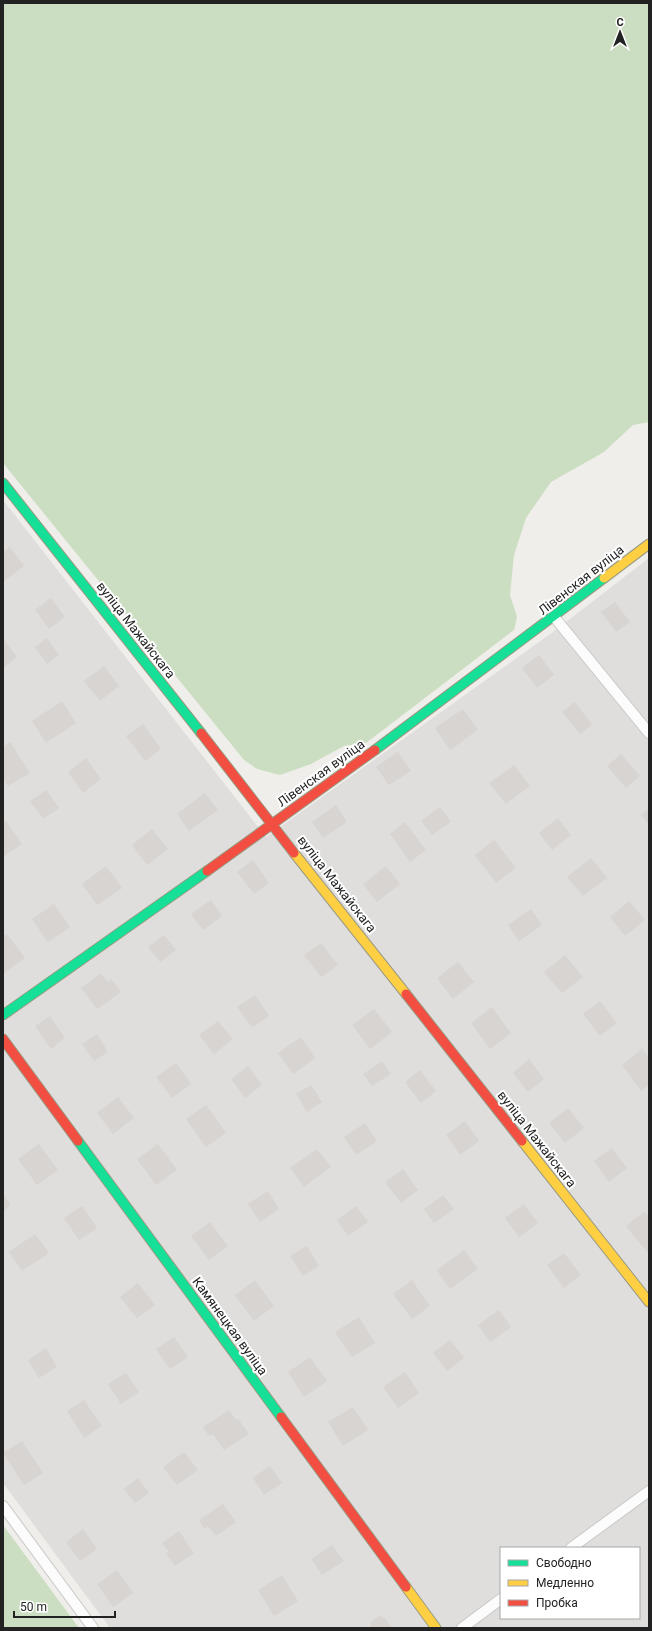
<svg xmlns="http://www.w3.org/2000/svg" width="652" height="1631" viewBox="0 0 652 1631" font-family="Roboto,sans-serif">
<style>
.residential{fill:#dfdedc;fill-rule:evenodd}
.forest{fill:#cbdec1}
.building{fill:#d7d4d2}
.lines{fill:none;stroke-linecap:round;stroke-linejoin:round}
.street-casing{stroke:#c9c8c7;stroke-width:12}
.fast-casing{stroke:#999a82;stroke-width:11}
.slow-casing{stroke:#999a82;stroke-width:11}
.jam-casing{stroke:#999a82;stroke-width:11}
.street{stroke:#fdfcfc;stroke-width:10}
.fast{stroke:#16e098;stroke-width:9}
.slow{stroke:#ffcf43;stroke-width:9}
.jam{stroke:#f24e42;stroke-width:9}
.labels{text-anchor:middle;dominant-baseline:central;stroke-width:4;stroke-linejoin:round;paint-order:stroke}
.street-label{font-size:13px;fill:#222;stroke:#fff}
</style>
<rect width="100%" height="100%" fill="#f0eeeb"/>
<path class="residential" d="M3 500 266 837 553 632 649 558V1628H110L3 1483ZM501 1548H639V1618H501Z"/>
<path class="forest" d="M3 3H649V422L633 425 604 452 551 482 526 518 514 555 510 595 517 617 514 630 366 743 344 746 311 764 280 775 257 769 244 760 3 463Z
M3 1525 79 1628H3Z"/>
<path class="building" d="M10 547 24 566 4 581 3 552Z
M51 598 65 617 49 629 35 610Z
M615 602 630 622 616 632 601 612Z
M3 638 17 657 3 668Z
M47 638 59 655 47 664 35 647Z
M539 655 554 675 537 688 522 668Z
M104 666 119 686 100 701 84 681Z
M62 701 76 723 46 743 32 721Z
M575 702 592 725 580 734 562 712Z
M463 709 478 730 450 750 435 728Z
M143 724 161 749 145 761 126 736Z
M10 742 30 773 8 786 3 779V747Z
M398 752 411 771 389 785 376 767Z
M621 754 640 776 626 788 607 766Z
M86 758 101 779 83 793 68 772Z
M514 765 530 786 506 804 489 783Z
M46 790 59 808 43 819 30 801Z
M205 793 218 810 189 831 177 814Z
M336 805 347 822 323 838 312 822Z
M440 807 451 822 432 835 421 821Z
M649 808V825L641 815Z
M558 818 571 835 552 850 539 833Z
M6 821 22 844 3 857V823Z
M405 822 426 850 410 862 390 834Z
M152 829 168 849 147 865 132 845Z
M494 840 516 868 496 883 475 855Z
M591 858 607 878 583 896 567 877Z
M253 860 269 883 254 894 237 872Z
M106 866 122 888 97 905 82 884Z
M386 866 400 884 377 902 363 884Z
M211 900 222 916 203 930 191 914Z
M629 901 645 920 625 936 610 917Z
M54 904 70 927 48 942 32 919Z
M531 909 542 925 519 941 508 925Z
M7 934 25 958 3 974V937Z
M164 935 176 950 160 962 148 947Z
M321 943 338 965 321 977 304 955Z
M565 955 583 977 562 993 544 972Z
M458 962 474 982 453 999 437 978Z
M101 973 108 982 111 979 121 992 97 1009 81 988Z
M255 995 269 1016 252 1027 237 1007Z
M600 1001 617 1023 600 1036 583 1014Z
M492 1007 511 1033 490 1049 471 1023Z
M374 1009 392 1032 370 1049 352 1025Z
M50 1016 65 1038 51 1049 35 1026Z
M218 1021 233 1039 214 1054 199 1035Z
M97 1034 108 1052 94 1061 82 1044Z
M301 1037 315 1058 293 1074 278 1053Z
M642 1049 649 1058V1085L641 1091 622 1065Z
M529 1059 544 1079 528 1092 513 1073Z
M382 1061 391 1074 372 1086 363 1074Z
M176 1063 191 1084 172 1098 156 1077Z
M248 1066 262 1085 245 1098 231 1079Z
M420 1070 436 1091 421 1103 405 1082Z
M311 1085 322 1102 307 1112 296 1094Z
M118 1097 134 1118 113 1134 97 1113Z
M206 1105 226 1133 206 1147 186 1119Z
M568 1108 584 1128 565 1143 549 1123Z
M465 1121 479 1141 460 1155 446 1135Z
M365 1123 377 1141 356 1155 344 1137Z
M39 1144 58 1170 37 1185 18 1159Z
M158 1144 177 1170 156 1185 137 1159Z
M612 1148 627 1168 609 1182 594 1161Z
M317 1149 331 1167 304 1187 290 1168Z
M403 1169 418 1190 401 1203 385 1182Z
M268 1191 279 1209 260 1222 248 1204Z
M3 1194 11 1205 3 1211Z
M443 1195 454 1209 434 1223 424 1209Z
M524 1204 538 1223 519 1237 505 1218Z
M82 1206 97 1228 79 1240 64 1218Z
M356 1206 368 1222 348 1236 337 1220Z
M644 1212 649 1217V1251L647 1252 626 1226Z
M210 1222 228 1246 209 1260 191 1236Z
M35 1234 49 1253 22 1271 9 1252Z
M307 1246 319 1266 303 1276 290 1256Z
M464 1250 478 1269 450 1289 437 1270Z
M564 1253 581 1275 564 1288 547 1265Z
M255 1280 274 1306 254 1321 235 1295Z
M412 1280 430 1306 412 1319 393 1294Z
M138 1283 155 1305 137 1318 120 1297Z
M499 1310 511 1327 490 1342 478 1325Z
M359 1317 375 1343 352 1357 335 1332Z
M174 1337 188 1357 170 1369 156 1349Z
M450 1340 464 1358 447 1371 433 1353Z
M46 1348 57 1367 39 1378 28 1360Z
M310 1357 327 1381 304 1397 288 1372Z
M405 1372 419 1393 398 1408 383 1387Z
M126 1373 139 1392 121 1404 108 1384Z
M84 1400 102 1426 84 1438 67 1411Z
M353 1407 368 1430 343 1446 328 1422Z
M229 1410 236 1420 238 1419 249 1434 224 1450 213 1434 209 1436 203 1427Z
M22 1441 43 1473 24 1485 3 1453Z
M184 1452 198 1470 177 1485 163 1467Z
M270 1466 282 1483 264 1495 253 1478Z
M138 1478 149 1493 135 1503 124 1489Z
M223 1504 236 1522 216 1536 208 1526 204 1529 199 1520Z
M83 1529 97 1549 80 1561 66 1542Z
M179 1531 194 1553 175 1566 166 1553 169 1552 162 1543Z
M332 1545 344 1561 322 1575 311 1559Z
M117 1570 133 1593 113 1607 97 1584Z
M282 1575 298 1601 274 1616 258 1590Z
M380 1615 382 1618 384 1617 392 1628H369L372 1626 370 1623Z"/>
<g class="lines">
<defs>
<path id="street" d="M555 618 649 733
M3 1506 93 1628
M571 1548 649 1491
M462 1628 501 1599"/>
<path id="fast" d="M3 483 201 733
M375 750 604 578
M3 1015 207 871
M78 1141 281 1417"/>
<path id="slow" d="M604 578 649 544
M294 853 406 994
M522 1141 649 1302
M406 1587 436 1628"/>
<path id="jam" d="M201 733 294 853
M207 871 375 750
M406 994 522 1141
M3 1039 78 1141
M281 1417 406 1587"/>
</defs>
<use href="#street" class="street-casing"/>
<use href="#fast" class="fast-casing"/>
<use href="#slow" class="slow-casing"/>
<use href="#jam" class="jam-casing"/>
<use href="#street" class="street"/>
<use href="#fast" class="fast"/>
<use href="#slow" class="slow"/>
<use href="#jam" class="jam"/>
</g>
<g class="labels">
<g class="street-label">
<text transform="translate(581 580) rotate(-38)">Лівенская вуліца</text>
<text transform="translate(136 630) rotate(52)">вуліца Мажайскага</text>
<text transform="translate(321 773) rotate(-36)">Лівенская вуліца</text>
<text transform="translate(337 884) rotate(52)">вуліца Мажайскага</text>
<text transform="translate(537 1139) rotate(52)">вуліца Мажайскага</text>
<text transform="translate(230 1326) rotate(54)">Камянецкая вуліца</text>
</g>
</g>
<rect width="652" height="1631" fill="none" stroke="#222222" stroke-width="8"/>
<rect x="500" y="1547" width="140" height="72" fill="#ffffff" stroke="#a7a7a7"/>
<rect x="508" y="1560" width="20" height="6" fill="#16e098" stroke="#a7a7a7"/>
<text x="536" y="1567" font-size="12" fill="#222222">Свободно</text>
<rect x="508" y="1580" width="20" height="6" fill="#ffcf43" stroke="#a7a7a7"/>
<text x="536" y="1587" font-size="12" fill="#222222">Медленно</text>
<rect x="508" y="1600" width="20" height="6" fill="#f24e42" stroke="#a7a7a7"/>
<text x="536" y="1607" font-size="12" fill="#222222">Пробка</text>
<g transform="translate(620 32)" stroke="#ffffff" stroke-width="3" paint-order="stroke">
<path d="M0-3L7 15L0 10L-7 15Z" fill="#222222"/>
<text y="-6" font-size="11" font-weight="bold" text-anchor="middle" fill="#222222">С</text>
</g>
<path d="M14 1611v6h101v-6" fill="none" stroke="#222222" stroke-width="2"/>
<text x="20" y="1611" font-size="12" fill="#222222" stroke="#ffffff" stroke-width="3" paint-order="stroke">50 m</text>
</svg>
